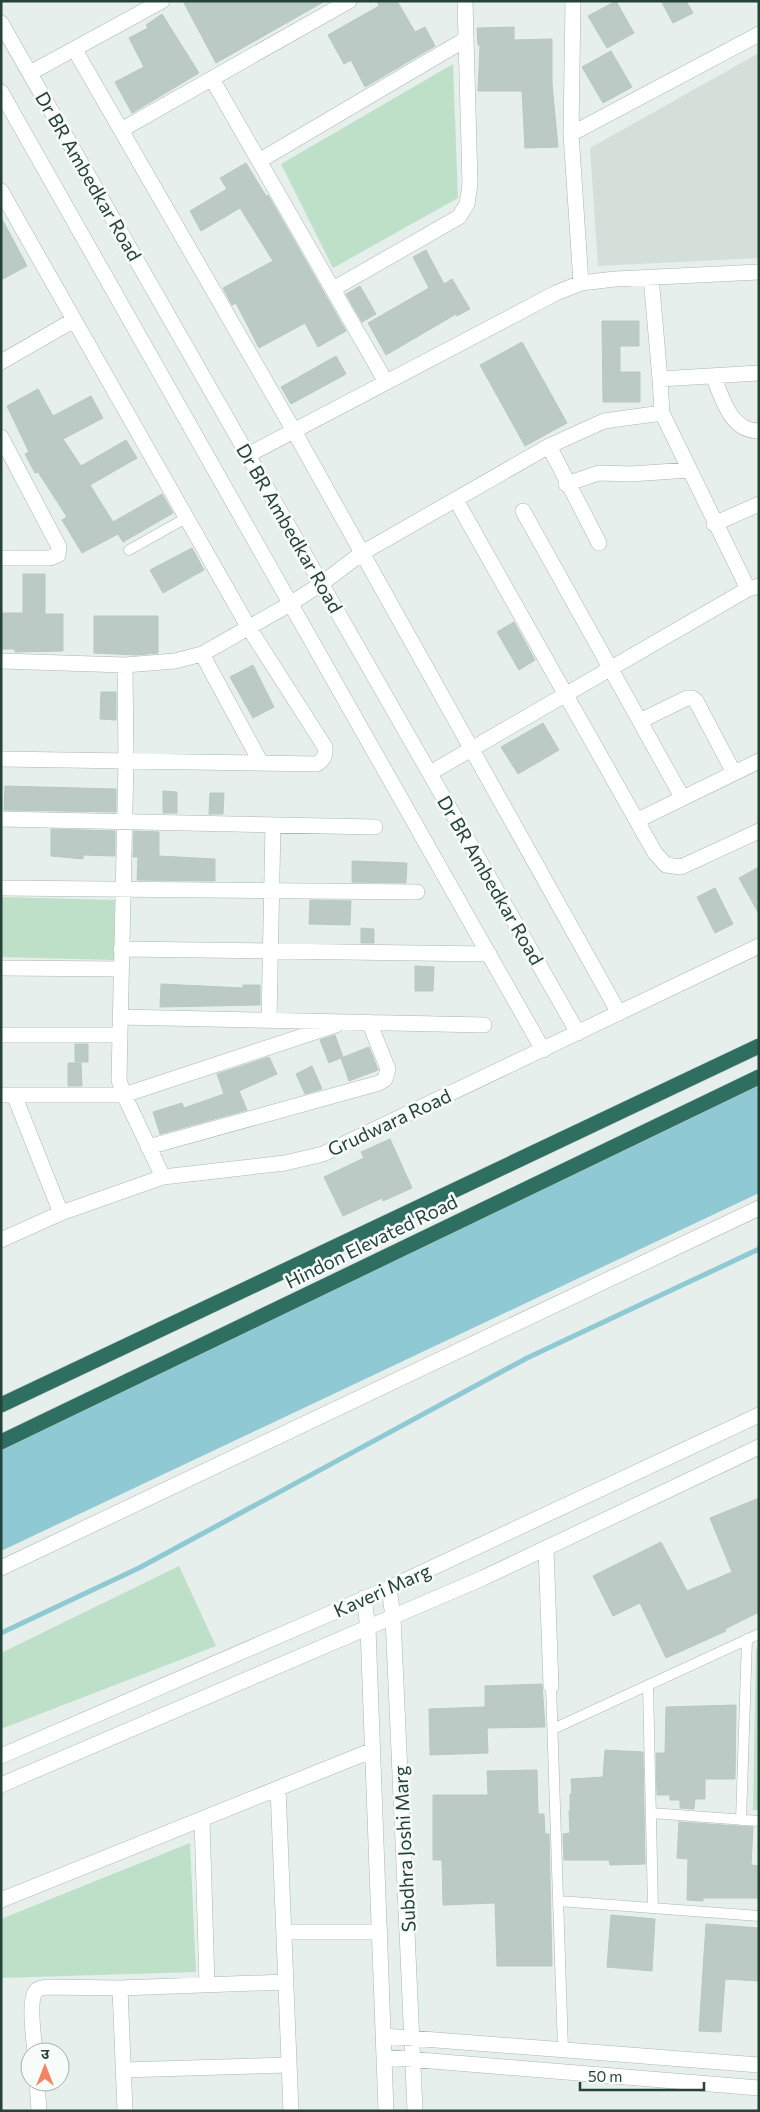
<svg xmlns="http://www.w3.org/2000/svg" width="760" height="2112" viewBox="0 0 760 2112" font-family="Commissioner,'Noto Sans Devanagari',sans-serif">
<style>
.built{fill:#d4dfda}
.green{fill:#bfe0c8}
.water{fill:#8ec9d4}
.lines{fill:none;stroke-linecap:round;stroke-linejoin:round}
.stream{stroke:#8ec9d4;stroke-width:5}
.building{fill:#bbcac4;stroke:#b8c9c2}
.service-casing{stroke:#a8b8b2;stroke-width:11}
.minor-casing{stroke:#a8b8b2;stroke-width:16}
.tertiary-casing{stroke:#a8b8b2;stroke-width:16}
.motorway-casing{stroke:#c2cac8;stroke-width:16}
.service{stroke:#fff;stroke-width:10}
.minor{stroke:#fff;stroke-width:15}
.tertiary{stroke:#fff;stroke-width:15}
.motorway{stroke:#2f6f62;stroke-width:15}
.labels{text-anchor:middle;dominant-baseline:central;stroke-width:5;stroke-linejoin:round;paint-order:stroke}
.street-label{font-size:19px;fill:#24423a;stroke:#f7fbf9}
</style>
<rect width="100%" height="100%" fill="#e6efeb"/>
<path class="built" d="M759 53V258L598 266 590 148Z"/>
<path class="green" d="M453 64 458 198 333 268 281 164Z
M1 897 115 900 114 960 1 957Z
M179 1566 216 1646 1 1729V1653Z
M759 1648V1810H753L756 1649Z
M190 1843 196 1972 1 1978V1919Z"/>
<path class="water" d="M759 1077V1193L1 1551V1434Z"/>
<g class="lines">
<path class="stream" d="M1 1633 139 1568 527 1358 759 1249"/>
</g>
<path class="building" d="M183 1H325L216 63Z
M377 1H397L415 32 425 27 435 46 365 87 351 60 344 64 328 35 379 6Z
M616 1 634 33 607 48 588 16Z
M661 1H686L693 13 673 23Z
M162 14 199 73 132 113 115 82 144 67 129 38 148 28 146 25Z
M514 27V40L552 39V84L558 147 525 148 522 91H478L480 45H478L477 28Z
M611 51 632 87 603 103 582 67Z
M246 163 266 196 268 195 346 331 318 347 305 323 259 348 236 303 232 305 223 288 273 261 240 208 201 231 190 211 227 189 220 178Z
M1 217 27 266 1 280Z
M426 250 444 284 452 279 470 309 457 316 456 314 386 355 368 323 429 288 413 257Z
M360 286 376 314 362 322 346 294Z
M602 321H639V346H620V372H640V402H603Z
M522 342 567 423 525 446 480 365Z
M336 356 346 374 291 404 281 387Z
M38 389 53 416 91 396 103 418 63 439 81 466 126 440 137 458 90 485 113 522 162 494 173 513 123 542 118 534 82 553 62 520 67 517 38 472 35 473 25 454 29 452 7 406Z
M192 548 204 570 163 593 150 570Z
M23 574H45V614H63V651L15 652V649H1V613H23Z
M94 616H158V653L136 655 94 653Z
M514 622 535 660 519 670 497 632Z
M253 665 274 707 253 718 230 677Z
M101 692H116V720L100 719Z
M543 723 559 750 518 774 501 747Z
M5 786 116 789V812L4 810Z
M163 791 177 792V813H163Z
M210 793H224L223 814H209Z
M51 829 115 831V856L83 855V859L51 856Z
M134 831 159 832V856L215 859V881L137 880 138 857H133Z
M352 861 407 863 406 883 352 882Z
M759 867V914L739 878Z
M715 888 733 924 715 933 697 897Z
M310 900 351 901 350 925 309 924Z
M361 928 374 929V943H361Z
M415 966 434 967 433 991H415Z
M161 984 243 988V985H260V1005L160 1007Z
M335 1035 343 1057 329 1063 320 1040Z
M75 1044H88V1062H75Z
M369 1047 378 1070 349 1081 341 1058Z
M269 1057 277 1074 239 1091 247 1110 160 1134 153 1112 182 1103 184 1108 224 1094 217 1074Z
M68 1063H81L82 1086H68Z
M312 1066 322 1089 305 1094 296 1074Z
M390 1139 412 1188 383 1201 382 1198 343 1216 324 1177 364 1158 361 1152Z
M759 1498V1612L725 1629 726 1631 666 1658 640 1603 613 1616 593 1576 661 1542 687 1591 732 1572 710 1518Z
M542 1684 545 1727 487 1728 488 1753 430 1755 429 1709 485 1707V1686Z
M736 1705 735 1779H705V1799H695L694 1809 680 1808V1800H670V1795H657L656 1753H665L666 1707Z
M605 1750 643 1752 645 1864 610 1865 609 1860H564L563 1834 570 1833 569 1811H570V1794H572L571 1779 603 1777Z
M537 1770 538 1814H544L545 1834H549L552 1966H497L495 1903 443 1905 442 1860H433V1795H488L487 1771Z
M679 1822 753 1827 751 1865 759 1866V1898H703V1901L687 1900 688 1859 677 1858Z
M611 1915 655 1919 652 1971 607 1967Z
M706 1924 759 1928V1981L725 1979 721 2032 699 2031Z"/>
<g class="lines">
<defs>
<path id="service" d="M129 550 186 518
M648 1685 653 1908
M551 1686 563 2050
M553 1729 759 1634
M651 1813 759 1821
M741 1820 747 1639
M559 1901 759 1916"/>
<path id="minor" d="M573 1 571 134 581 283
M75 50 294 431 619 1013
M30 73 162 1
M212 79 386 382
M121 130 349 1
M571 134 759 34
M259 161 466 39
M1 191 249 628 325 747C326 756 324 759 317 764L1 759
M651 277 660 379
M333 289 459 217 467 204 470 184 465 1
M1 362 74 320
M713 376C723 399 730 431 759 431
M1 437 59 547 58 555 50 558H1
M549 446 599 543
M248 455 556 293 581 283 615 279 759 272
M566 484 599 473 631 474 689 470
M456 500 655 853 666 865 681 867 759 831
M523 511 682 797
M714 524 759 504
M748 589 662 413 660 379 759 373
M202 654 261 763
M1 661 125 665 175 661 202 654 290 604 321 584 362 553 549 446 604 421 662 413
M125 665 126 762 119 1080 124 1095 163 1177
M640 721 687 698H692L696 701 734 773
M430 773 748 589 759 586
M1 819 375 827
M638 820 759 761
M1 888 417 892
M121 949 489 954
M1 968 121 969
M120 1017 484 1025
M269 1020 273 825
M1 1035H120
M1 1095H124L336 1025
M14 1095 61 1213
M148 1147 379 1083 385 1079 388 1069 369 1022
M546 1548 551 1686
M389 1588 393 1617 415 2111
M364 1598 368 1628 386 2111
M278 1788 291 2111
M202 1819 207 1985
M1 1900 373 1750
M284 1932H380
M120 1988 125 2111
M384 2036 759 2065
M35 2052C34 2040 28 2000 36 1991 38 1988 43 1988 47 1987L120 1988 286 1982
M384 2057 759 2088
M123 2070 289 2065
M37 2082 39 2111"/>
<path id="tertiary" d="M1 23 578 1033
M1 92 543 1050
M1 1240 61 1213 163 1177 285 1163 323 1154 759 946
M1 1568 759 1208
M1 1756 389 1588 759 1415
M1 1785 483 1578 759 1447"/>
<path id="motorway" d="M1 1405 759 1046
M1 1442 759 1077"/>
</defs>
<use href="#service" class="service-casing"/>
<use href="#minor" class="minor-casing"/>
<use href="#tertiary" class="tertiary-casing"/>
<use href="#motorway" class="motorway-casing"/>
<use href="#service" class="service"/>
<use href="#minor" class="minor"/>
<use href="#tertiary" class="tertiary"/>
<use href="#motorway" class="motorway"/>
</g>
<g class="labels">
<g class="street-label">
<text transform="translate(89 176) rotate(60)">Dr BR Ambedkar Road</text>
<text transform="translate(290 528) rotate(60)">Dr BR Ambedkar Road</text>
<text transform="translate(491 880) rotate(60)">Dr BR Ambedkar Road</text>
<text transform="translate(389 1122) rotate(-25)">Grudwara Road</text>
<text transform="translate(371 1241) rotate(-26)">Hindon Elevated Road</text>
<text transform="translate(382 1590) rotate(-24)">Kaveri Marg</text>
<text transform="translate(404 1849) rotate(-93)">Subdhra Joshi Marg</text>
</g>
</g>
<rect width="760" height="2112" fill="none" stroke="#24423a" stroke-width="5"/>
<g transform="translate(45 2067)"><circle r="24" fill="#f7fbf9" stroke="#a3b1ad"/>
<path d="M0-4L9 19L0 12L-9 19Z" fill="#f4845f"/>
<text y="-8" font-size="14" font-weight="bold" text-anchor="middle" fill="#24423a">उ</text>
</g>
<path d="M580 2082v8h124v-8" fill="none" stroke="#24423a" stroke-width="2.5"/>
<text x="588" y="2082" font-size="15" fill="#24423a" stroke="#f7fbf9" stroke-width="4" paint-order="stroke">50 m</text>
</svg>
